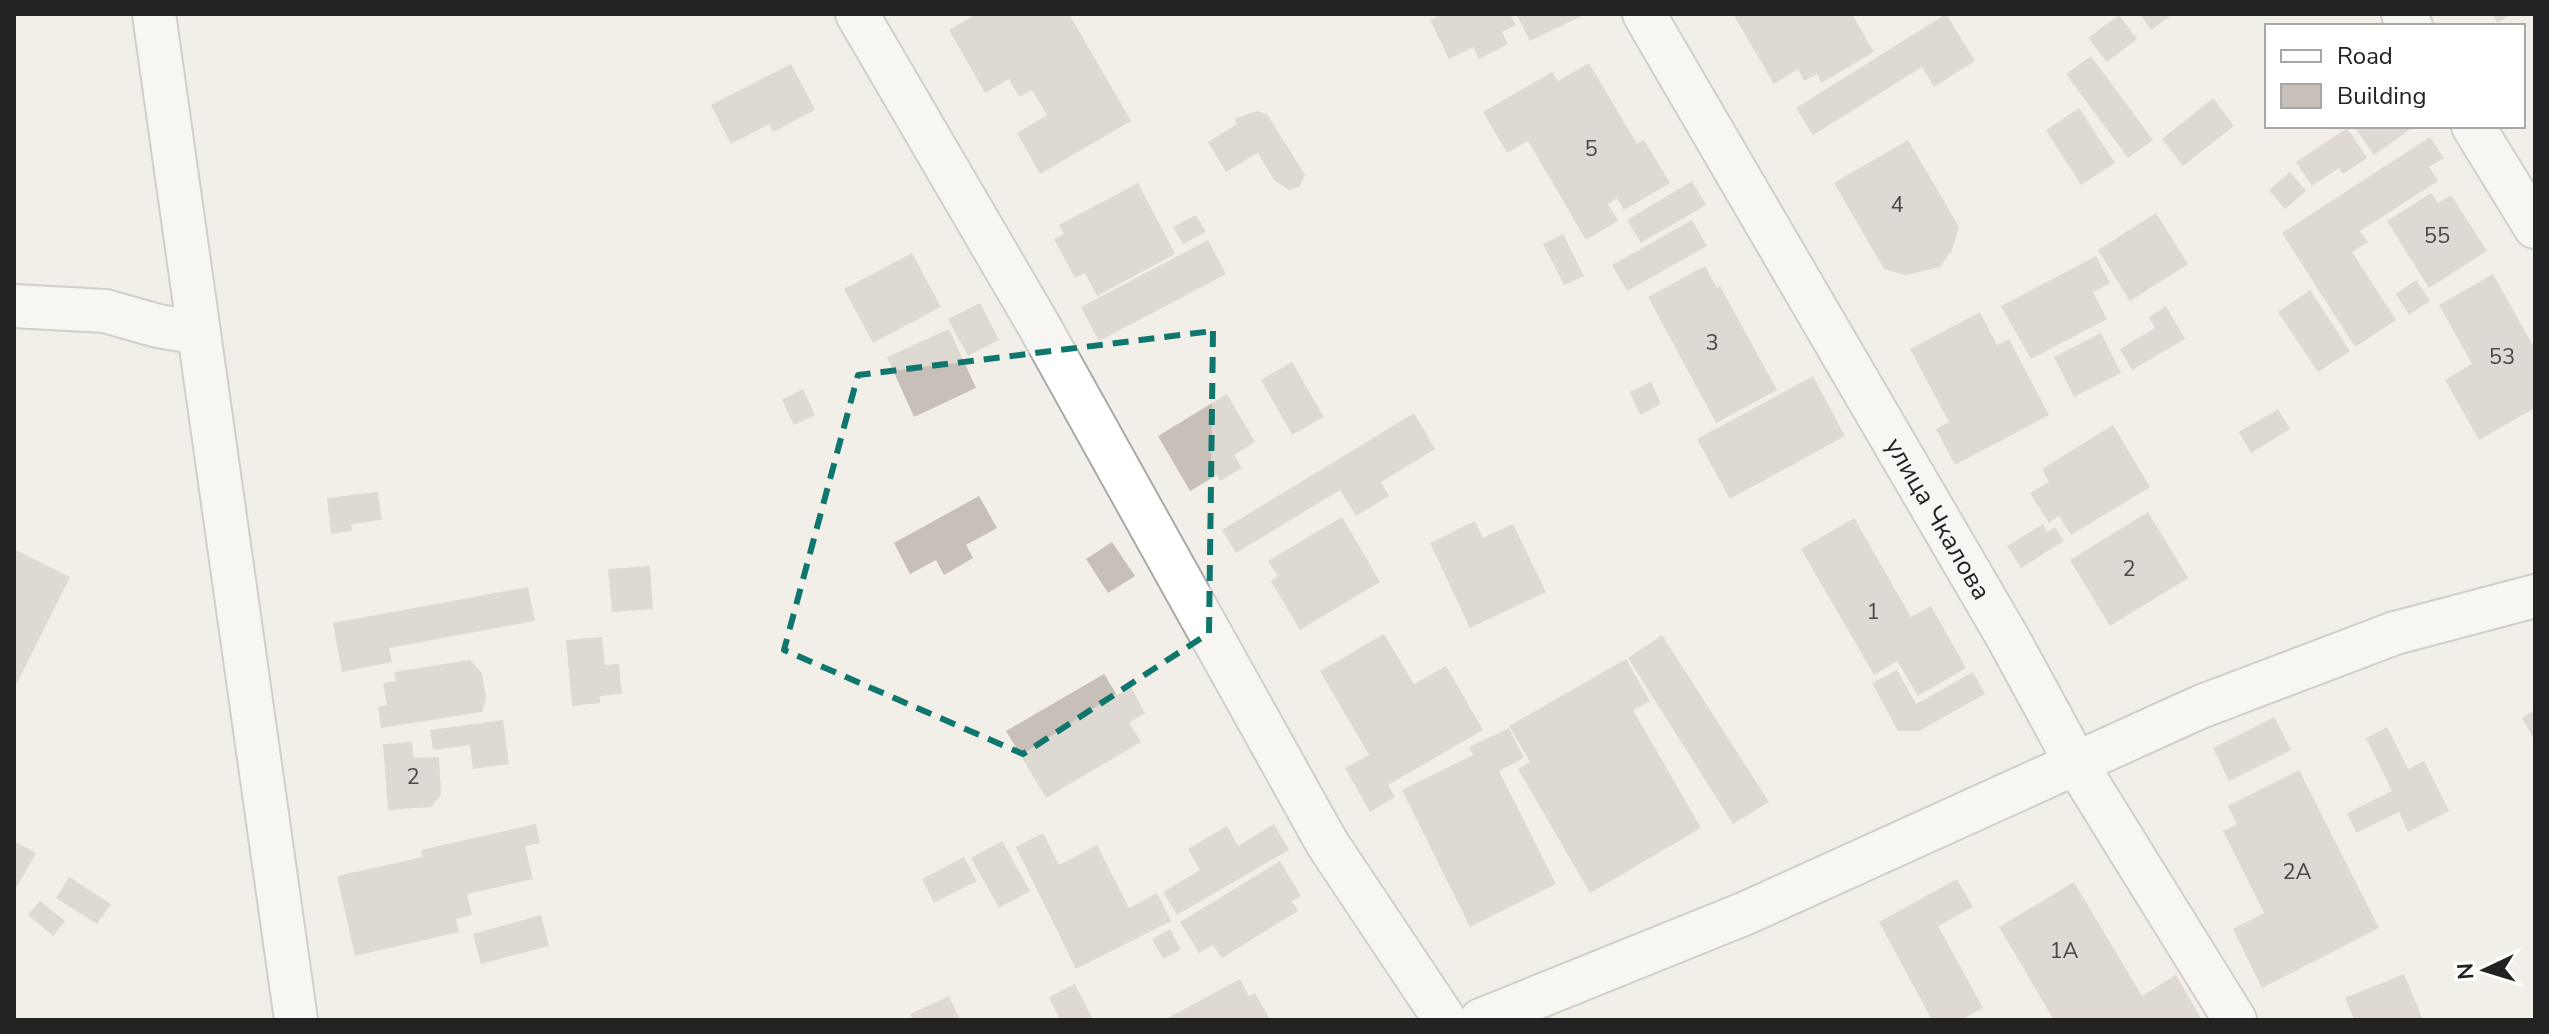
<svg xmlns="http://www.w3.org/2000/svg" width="2549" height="1034" viewBox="0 0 2549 1034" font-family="'Nunito Sans',sans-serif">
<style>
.building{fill:#c7bfb8}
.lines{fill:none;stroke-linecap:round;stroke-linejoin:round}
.minor-casing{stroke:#a9a9a9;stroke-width:46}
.minor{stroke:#fff;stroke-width:42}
.marked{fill:none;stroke:#0f766e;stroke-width:6;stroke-dasharray:16 10;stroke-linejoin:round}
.labels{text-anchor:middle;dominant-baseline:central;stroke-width:6;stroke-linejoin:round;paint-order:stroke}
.number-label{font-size:22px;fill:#4b4948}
.street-label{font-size:26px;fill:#222;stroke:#fff}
</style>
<rect width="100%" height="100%" fill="#f2efe9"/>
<path class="building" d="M976 14H1069L1131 121 1040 174 1017 133 1047 115 1032 90 1019 97 1009 79 985 93 949 30Z
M1442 14H1510L1516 25 1502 32 1508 44 1479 59 1473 47 1449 59 1430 20Z
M1516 14H1586L1530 41Z
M1733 14H1852L1874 52 1821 83 1817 74 1804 81 1798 69 1774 84Z
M1946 14 1975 61 1934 87 1922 67 1813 135 1796 108Z
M2140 14H2173L2151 30Z
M2492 14H2511L2497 23Z
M2119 15 2137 39 2107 62 2088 38Z
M2091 56 2153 140 2128 158 2066 74Z
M1589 63 1637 144 1644 140 1670 183 1624 210 1617 198 1608 204 1618 221 1586 240 1528 141 1507 153 1483 112 1552 72 1558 81Z
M791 64 815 110 773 132 769 124 731 144 711 105Z
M2213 98 2234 126 2183 166 2162 139Z
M2079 108 2115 163 2081 185 2046 130Z
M1257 111 1267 114 1305 175 1299 187 1289 190 1274 180 1258 153 1226 172 1208 142 1237 124 1234 119Z
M2354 126H2415L2374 155Z
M2347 128 2367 158 2343 174 2339 168 2312 186 2296 162Z
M2430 137 2444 158 2429 167 2438 181 2360 231 2368 242 2352 252 2396 320 2355 347 2282 233Z
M1908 140 1959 227 1952 250 1940 267 1906 275 1884 269 1834 183Z
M2290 172 2306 191 2285 209 2269 190Z
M1692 181 1706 205 1641 243 1627 220Z
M1138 183 1175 254 1097 296 1085 273 1075 278 1054 239 1064 234 1059 225Z
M2431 193 2438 203 2451 195 2487 251 2429 288 2387 221Z
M2156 213 2188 264 2130 301 2098 250Z
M1196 215 1206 232 1183 244 1173 227Z
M1692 220 1707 246 1627 291 1612 265Z
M1563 234 1584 276 1564 285 1543 244Z
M1208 240 1226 274 1099 341 1081 307Z
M912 253 941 307 873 343 844 289Z
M2096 256 2110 283 2093 292 2107 319 2031 359 2001 306Z
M1705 266 1717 288 1720 286 1777 390 1716 423 1648 297Z
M2493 274 2535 349V408L2479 440 2445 380 2472 364 2439 305Z
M2416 280 2430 301 2409 315 2396 294Z
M2310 290 2350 351 2318 372 2278 312Z
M980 303 999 340 968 356 948 319Z
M2166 306 2185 339 2132 370 2120 349 2155 328 2149 317Z
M1980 312 1997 345 2009 339 2049 415 1955 465 1936 429 1949 422 1910 349Z
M949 329 976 388 914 417 887 357Z
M2101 333 2121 373 2074 397 2054 357Z
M1292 362 1324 417 1292 435 1261 380Z
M1813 376 1845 436 1730 499 1697 439Z
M1651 382 1661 404 1640 415 1630 392Z
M803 389 815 415 794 425 782 400Z
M1227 394 1255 442 1234 455 1242 468 1220 481 1217 475 1190 491 1158 436Z
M2278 409 2290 429 2251 453 2239 432Z
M1414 413 1435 449 1381 482 1389 496 1356 516 1340 490 1236 553 1222 530Z
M2113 425 2150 487 2071 535 2059 516 2049 523 2030 493 2049 482 2042 469Z
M378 492 382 520 351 524 352 531 331 534 327 498Z
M979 496 997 528 966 545 973 558 944 575 936 560 910 574 894 543Z
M2148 512 2188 578 2110 626 2070 560Z
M1342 517 1380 582 1300 630 1271 581 1278 576 1268 561Z
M1854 518 1911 617 1931 606 1966 668 1918 696 1897 661 1874 675 1801 549Z
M1475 521 1483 538 1513 524 1546 592 1470 628 1430 543Z
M2043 524 2047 532 2055 527 2064 541 2021 568 2007 546Z
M1112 542 1135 576 1108 593 1086 559Z
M14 549 70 577 17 683 14 681Z
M650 566 653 609 612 612 608 569Z
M528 587 535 621 389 648 392 662 342 672 333 623Z
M1384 634 1414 684 1446 666 1483 730 1388 785 1395 797 1370 812 1345 768 1369 755 1320 671Z
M1662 635 1769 802 1733 824 1628 658Z
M602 637 605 665 619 664 622 694 600 696V703L572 706 566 640Z
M1626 659 1650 701 1633 710 1701 828 1590 893 1518 769 1530 762 1509 726Z
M470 660 482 673 486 699 482 712 381 728 378 707 387 705 383 683 396 681 394 672Z
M1897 670 1916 704 1973 672 1985 694 1919 731H1898L1872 683Z
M1104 674 1117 695 1131 687 1145 713 1129 723 1141 742 1046 798 1006 731Z
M2535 710V741L2522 718Z
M2274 717 2291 750 2229 781 2213 748Z
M503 720 509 764 473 769 470 745 433 750 430 730Z
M2387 727 2408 769 2424 761 2449 811 2408 832 2399 812 2356 833 2347 813 2392 791 2366 738Z
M1509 728 1524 758 1499 771 1556 884 1470 927 1402 790 1473 755 1469 747Z
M412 742 414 758 439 757 441 795 431 807 388 810 383 744Z
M2299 770 2379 928 2262 988 2233 929 2264 913 2223 831 2237 824 2228 806Z
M536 824 540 843 525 846 533 879 467 894 472 915 456 919 459 932 355 956 337 876 423 857 421 850Z
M1274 824 1289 850 1177 915 1163 892 1200 870 1188 849 1227 826 1238 846Z
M1043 833 1059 865 1097 845 1129 908 1157 893 1171 921 1076 969 1016 847Z
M14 841 36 853 14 892Z
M1002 841 1030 891 999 908 971 858Z
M964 857 977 881 934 903 922 879Z
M1280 861 1301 896 1292 901 1298 911 1222 958 1213 945 1199 953 1180 922Z
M69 877 111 904 97 924 56 898Z
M1957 879 1973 907 1938 926 1983 1008 1961 1020H1932L1879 922Z
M2074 882 2142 996 2176 975 2202 1020H2054L1999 927Z
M40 901 65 921 53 936 28 915Z
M541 915 549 946 481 964 473 934Z
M1170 929 1181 950 1163 959 1152 939Z
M2404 974 2423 1020H2354L2345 998Z
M1240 979 1249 996 1255 993 1269 1018 1164 1020Z
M1075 984 1093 1020H1060L1049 997Z
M949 996 960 1020H913L910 1014Z"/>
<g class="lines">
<defs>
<g id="minor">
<path d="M154 14 296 1020"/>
<path d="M857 14 1038 324 1327 843 1445 1020"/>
<path id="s1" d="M1644 14 2008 638 2077 765 2235 1020"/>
<path d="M2403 14 2411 26"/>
<path d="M2473 126 2535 227"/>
<path d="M14 306 105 311 158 326 199 333"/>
<path d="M1481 1020 1746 913 2200 707 2395 633 2535 596"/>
</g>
</defs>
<use href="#minor" class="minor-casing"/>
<use href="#minor" class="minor"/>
</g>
<path d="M0 0H2549V1034H0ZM1213 331 1209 633 1023 754 784 650 858 375Z" fill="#f2efe9" fill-opacity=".55" fill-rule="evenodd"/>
<path class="marked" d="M1213 331 1209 633 1023 754 784 650 858 375Z"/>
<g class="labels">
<g class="number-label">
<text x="1591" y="149">5</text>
<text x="1897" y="205">4</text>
<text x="2437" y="236">55</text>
<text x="1712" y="343">3</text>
<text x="2502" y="357">53</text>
<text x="2129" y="569">2</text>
<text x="1873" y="612">1</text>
<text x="413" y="777">2</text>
<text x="2297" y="872">2А</text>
<text x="2064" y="951">1А</text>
</g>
<g class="street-label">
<text stroke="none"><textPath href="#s1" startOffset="584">улица Чкалова</textPath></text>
</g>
</g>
<rect width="2549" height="1034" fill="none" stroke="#222222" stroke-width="32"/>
<rect x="2265" y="24" width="260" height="104" fill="#ffffff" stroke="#a7a7a7" stroke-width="2"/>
<rect x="2281" y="50" width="40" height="12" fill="#ffffff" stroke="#a7a7a7" stroke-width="2"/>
<text x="2337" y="64" font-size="24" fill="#222222">Road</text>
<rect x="2281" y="84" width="40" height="24" fill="#c7bfb8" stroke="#a7a7a7" stroke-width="2"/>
<text x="2337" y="104" font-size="24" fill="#222222">Building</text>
<g transform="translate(2485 970) rotate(266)" stroke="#ffffff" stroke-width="6" paint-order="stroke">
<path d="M0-6L14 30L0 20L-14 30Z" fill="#222222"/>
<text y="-12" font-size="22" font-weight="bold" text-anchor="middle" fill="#222222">N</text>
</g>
</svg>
